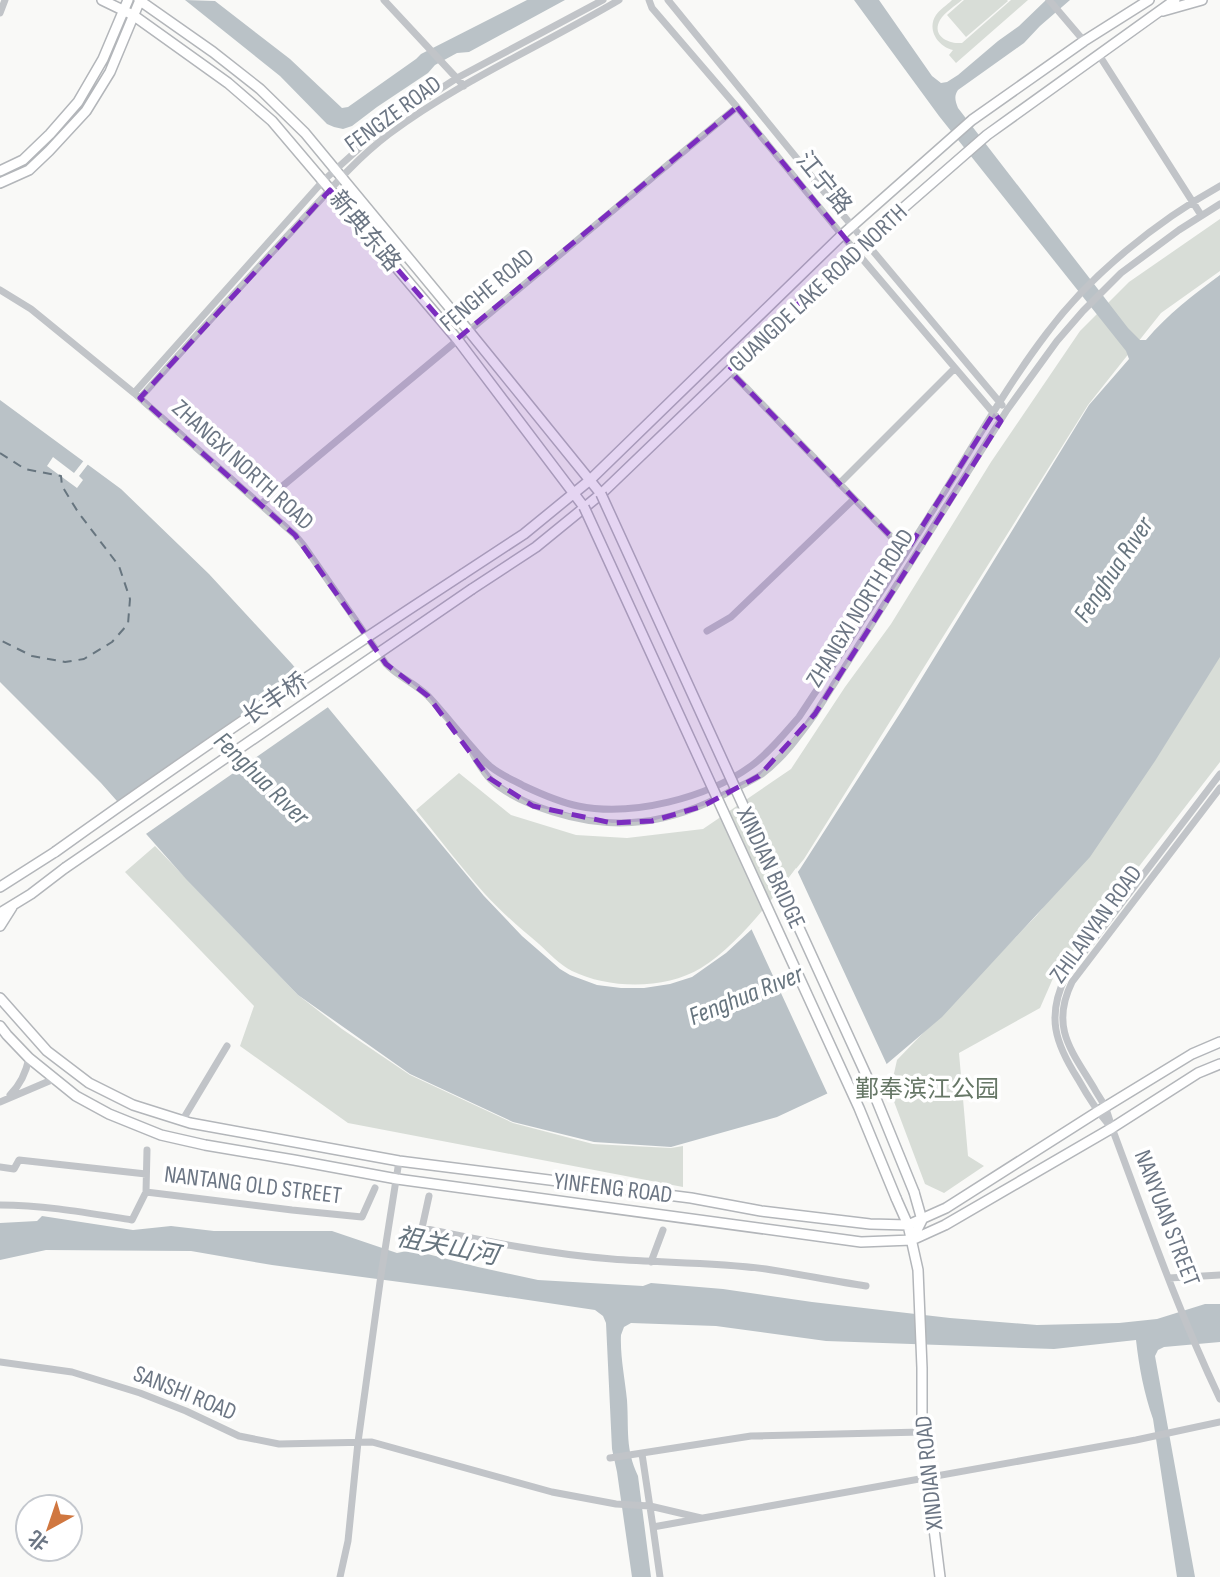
<svg xmlns="http://www.w3.org/2000/svg" width="1220" height="1577" viewBox="0 0 1220 1577" font-family="'Sofia Sans Condensed','Noto Sans SC',sans-serif">
<style>
.green{fill:#d8ddd7}
.water{fill:#bac2c7}
.pier{fill:#f9f9f7}
.lines{fill:none;stroke-linecap:round;stroke-linejoin:round}
.ferry{stroke:#67757f;stroke-width:2;stroke-dasharray:9 7;stroke-linecap:butt}
.major-casing{stroke:#b3b6ba;stroke-width:12}
.minor{stroke:#c1c4c8;stroke-width:7}
.major{stroke:#fff;stroke-width:9}
.major-bridge-casing{stroke:#b3b6ba;stroke-width:12;stroke-linecap:butt}
.major-bridge{stroke:#fff;stroke-width:9}
.marked{fill:#7b2cbf;fill-opacity:0.2;stroke:#7b2cbf;stroke-width:5;stroke-dasharray:14 9;stroke-linejoin:round}
.labels{text-anchor:middle;dominant-baseline:central;stroke-width:7;stroke-linejoin:round;paint-order:stroke}
.street-label{font-size:24px;fill:#6c7684;stroke:#fff}
.park-label{font-size:24px;fill:#676;stroke:#fff}
.water-label{font-size:26px;font-style:italic;fill:#67757f;stroke:#fff}
</style>
<rect width="100%" height="100%" fill="#f9f9f7"/>
<path class="green" d="M952 0H962C955 6 945 12 940 20 931 36 949 44 962 43L1011 0H1028L956 63 949 55 953 50C939 47 926 30 936 15 939 10 947 5 952 0Z
M964 0H1007L1008 1 966 37 947 15Z
M1220 219V271L1161 313 1088 405 804 859C775 894 740 944 701 968 665 990 609 989 572 971 560 965 549 953 539 944 520 928 501 912 484 893 460 866 439 838 416 810L459 773 511 815 576 835 627 838 703 829 791 769 845 687 891 624 991 462 1080 331 1129 282Z
M1220 652V762L1054 976 1040 1008 959 1053 968 1156 984 1166 944 1193 925 1184 890 1091 897 1060 1037 915 1107 827Z
M155 846 298 995 342 1029 410 1075 513 1123 593 1144 671 1148 683 1146V1187L348 1123 240 1046 254 1006 125 872Z"/>
<path class="water" d="M185 0 215 1 290 59 342 108 348 107 416 59 421 54 527 0H565L469 52 457 53 435 65 428 73 377 107 352 126 343 129 334 127 327 124 280 76Z
M854 0H879L932 76 941 83 947 82 958 75 998 41 1019 26 1046 0H1070L1040 26 1024 43 958 90C954 96 955 100 958 108L1128 328 1140 340H1146C1168 314 1193 295 1220 275V657L1155 761 1090 857 942 1017 882 1068 777 1117 671 1147 594 1142 513 1122 410 1074 298 995 186 879 101 783 0 682V400L121 489 209 574 292 664 484 896 522 936 560 969 570 975 597 985 621 988H644L670 984 692 977 726 953 752 929 770 909 800 869 904 707 1089 405 1129 359 1126 351 939 116Z
M42 1216 133 1230 171 1226 214 1231H332L397 1253 412 1250 478 1267 538 1280 643 1286 651 1283 723 1289 812 1302 950 1318 1037 1325 1119 1323 1157 1319 1205 1304H1220V1342L1164 1347 1158 1350 1155 1356 1195 1577H1177L1153 1419C1144 1393 1139 1367 1136 1340L1054 1349 826 1341 716 1326 631 1323 624 1327 621 1335C620 1356 625 1379 627 1400 629 1430 625 1448 638 1476L651 1577H632L617 1472 612 1449 606 1323 603 1316 595 1310 460 1290 272 1265 191 1251 46 1250 0 1260V1223L37 1221Z"/>
<path class="pier" d="M53 457 74 473 85 459 89 463 79 476 83 480 77 488 47 466Z
M304 673 331 705 143 836 115 804Z
M796 868 888 1067 883 1071 829 1097 750 926 767 907Z"/>
<g class="lines">
<path class="ferry" d="M0 453 25 469 61 476 62 486 78 512 119 566 130 599 128 624 112 642 84 659 65 662 32 656 0 640"/>
<defs>
<path id="major" d="M102 0 133 15 228 83 272 121 457 339 584 507
M139 0 213 52 260 89 305 133 468 330 601 494
M1163 11 1202 0
M0 171 23 160 50 134 78 102 103 59 128 0
M0 183 29 170 49 151 86 111 110 72 140 0
M463 574 524 534 590 480 842 235 972 120 1084 41 1149 0
M472 589 536 547 601 494 855 250 987 135 1175 0
M0 887 55 852
M0 913 31 894 65 868
M0 926 12 907
M0 998 47 1051 89 1083 133 1105 190 1123 399 1161 691 1198 761 1211 870 1224 908 1225 946 1208 1097 1112 1192 1054 1220 1042
M0 1026 7 1035 29 1058 76 1096 109 1114 161 1135 205 1145 294 1160 397 1179 861 1242 912 1240 945 1225 1112 1128 1198 1073 1220 1064
M896 1198 908 1225 918 1270 922 1368V1432L940 1577
M912 1240 922 1220 914 1192"/>
</defs>
<use href="#major" class="major-casing"/>
<path class="minor" d="M384 0 464 86
M649 0 652 8 737 107 842 235 996 416
M668 0 852 226 1002 405
M1049 0 1084 41
M0 13 5 0
M1099 55 1201 215
M0 290 31 309 134 393 295 535 304 546 386 664C398 677 415 683 428 696 441 710 453 725 466 740 474 749 482 760 491 767 501 775 513 780 524 786 541 794 559 802 578 806 632 817 707 798 751 766 769 753 784 734 799 717 848 643 896 569 943 494 977 440 1008 384 1047 333 1090 275 1157 221 1220 186
M729 370 906 552
M134 393 323 181 364 144 411 108 457 78 603 0
M140 398C190 342 240 287 291 232 322 199 352 162 389 134 460 81 543 45 619 0
M839 484 955 368
M261 504 737 107
M707 631 731 617 854 499
M473 754C478 763 484 773 491 780 508 796 531 805 553 812 616 832 671 824 729 792 740 786 752 781 762 774 783 758 800 735 815 714L1007 410 1057 341 1083 311 1121 273 1179 230 1220 204
M1220 788 1072 982C1050 1027 1071 1050 1094 1088 1097 1094 1102 1100 1105 1107 1108 1114 1110 1121 1112 1128 1146 1219 1178 1311 1220 1399
M10 1095C21 1084 26 1073 29 1058
M0 1102 54 1079
M182 1121 227 1046
M1109 1125C1097 1111 1087 1095 1078 1079 1055 1043 1046 1016 1066 976L1220 774
M0 1167 14 1169 19 1160 146 1174
M146 1192 147 1150
M429 1196 422 1228C485 1241 548 1254 612 1259 663 1263 715 1262 766 1269 799 1274 833 1281 866 1286
M0 1205C45 1205 88 1213 132 1220L146 1192 292 1210 362 1217 375 1188
M651 1262 663 1230
M1169 1278 1220 1275
M0 1362 72 1372 140 1393 186 1411 239 1436 279 1444 372 1442 552 1492 616 1504 650 1506 701 1518
M642 1454 653 1527 1136 1440 1220 1422
M610 1458 751 1436 922 1432
M653 1527 660 1577
M340 1577 348 1541 358 1442 381 1275 399 1161"/>
<use href="#major" class="major"/>
<defs>
<path id="major-bridge" d="M601 494 868 1079 914 1192
M584 507 859 1108 896 1198
M55 852C189 756 325 664 463 574
M65 868 472 589"/>
</defs>
<use href="#major-bridge" class="major-bridge-casing"/>
<use href="#major-bridge" class="major-bridge"/>
</g>
<path class="marked" d="M737 107 855 250 729 370 906 552 994 413 1001 421 815 714 759 776 703 806 652 821 612 823 533 806 489 778 428 696 386 664 295 535 140 398 330 190 457 339Z"/>
<g class="labels">
<g class="street-label">
<text transform="translate(393 114) rotate(-36)">FENGZE ROAD</text>
<text transform="translate(824 183) rotate(51)">江宁路</text>
<text transform="translate(365 231) rotate(50)">新典东路</text>
<text transform="translate(818 288) rotate(-43)">GUANGDE LAKE ROAD NORTH</text>
<text transform="translate(487 290) rotate(-40)">FENGHE ROAD</text>
<text transform="translate(243 465) rotate(42)">ZHANGXI NORTH ROAD</text>
<text transform="translate(860 608) rotate(-58)">ZHANGXI NORTH ROAD</text>
<text transform="translate(275 699) rotate(-34)">长丰桥</text>
<text transform="translate(771 868) rotate(65)">XINDIAN BRIDGE</text>
<text transform="translate(1096 924) rotate(-54)">ZHILANYAN ROAD</text>
<text transform="translate(253 1185) rotate(7)">NANTANG OLD STREET</text>
<text transform="translate(613 1188) rotate(7)">YINFENG ROAD</text>
<text transform="translate(1167 1218) rotate(69)">NANYUAN STREET</text>
<text transform="translate(185 1393) rotate(22)">SANSHI ROAD</text>
<text transform="translate(929 1473) rotate(-96)">XINDIAN ROAD</text>
</g>
<g class="park-label">
<text x="927" y="1089">鄞奉滨江公园</text>
</g>
<g class="water-label">
<text transform="translate(1114 570) rotate(-56)">Fenghua Rıver</text>
<text transform="translate(261 779) rotate(44)">Fenghua Rıver</text>
<text transform="translate(746 996) rotate(-22)">Fenghua Rıver</text>
<text transform="translate(447 1247) rotate(11)">祖关山河</text>
</g>
</g>
<g transform="translate(49 1528) rotate(220)"><circle r="33" fill="#ffffff" stroke="#c4c8ce" stroke-width="2"/>
<path d="M0-5L12 26L0 18L-12 26Z" fill="#d07740"/>
<text y="-10" font-size="19" font-weight="bold" text-anchor="middle" fill="#6c7684">北</text>
</g>
</svg>
